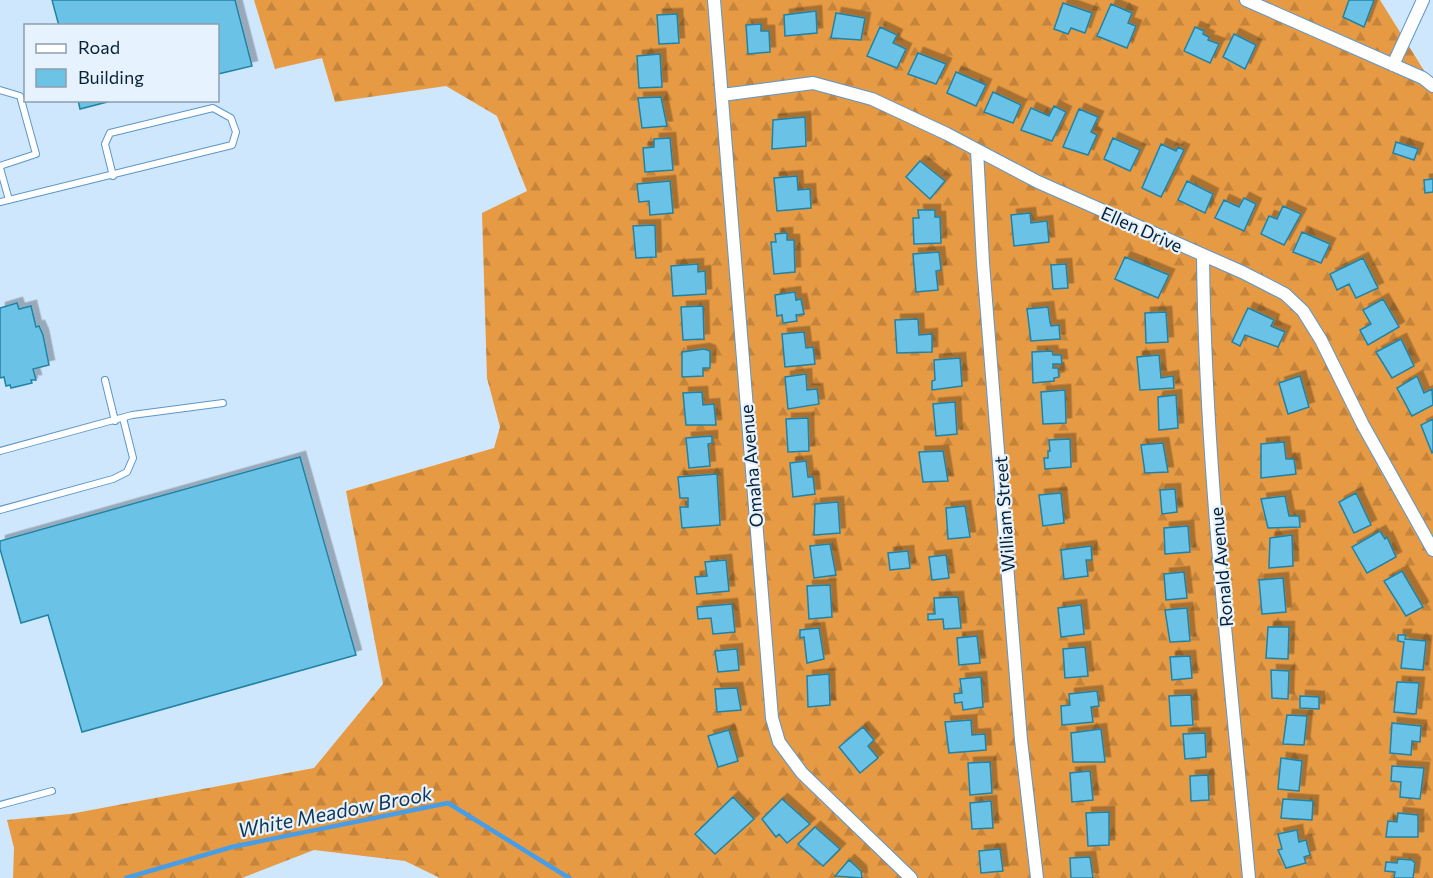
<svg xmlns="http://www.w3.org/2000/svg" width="1433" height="878" viewBox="0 0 1433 878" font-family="Commissioner,sans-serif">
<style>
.forest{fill:url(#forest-firs)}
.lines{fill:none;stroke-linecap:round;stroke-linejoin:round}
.stream{stroke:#489ee6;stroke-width:4.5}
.building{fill:#6bc3e6;stroke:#2282a3;stroke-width:1.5;filter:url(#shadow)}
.lane-casing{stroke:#5c96ca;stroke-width:8}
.street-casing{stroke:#5c96ca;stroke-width:14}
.lane{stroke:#fff;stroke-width:6}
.street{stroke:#fff;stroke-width:12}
.labels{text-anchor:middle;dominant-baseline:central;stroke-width:4.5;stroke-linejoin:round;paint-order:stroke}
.street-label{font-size:18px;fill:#072034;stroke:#e6f2fd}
.water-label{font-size:20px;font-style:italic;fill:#123553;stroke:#e6f2fd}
</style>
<defs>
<pattern id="forest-firs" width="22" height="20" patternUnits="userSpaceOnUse" patternTransform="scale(1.5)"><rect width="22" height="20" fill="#e69a43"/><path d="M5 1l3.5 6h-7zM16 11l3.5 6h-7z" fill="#c4843b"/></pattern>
<filter id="shadow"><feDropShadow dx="5.5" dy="-5.5" stdDeviation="0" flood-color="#0004"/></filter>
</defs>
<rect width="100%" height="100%" fill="#cfe7fd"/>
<path class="forest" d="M254 0H1380L1433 85V878H440L405 861 314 850 242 878H13L14 848 7 820 70 814 314 768 383 684 346 491 494 448 500 427 487 378 482 213 527 191 497 116 446 86 335 102 322 58 275 69Z"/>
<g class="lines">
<path class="stream" d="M126 878 232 847 448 803 569 878"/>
</g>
<path class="building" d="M52 0H235L252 66 218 74V26H59Z
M1349 0H1374L1364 27 1343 17Z
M1063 3 1092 13 1085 33 1071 28 1068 34 1054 29Z
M1111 4 1132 13 1128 23 1136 26 1127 48 1097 36Z
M816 11 817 33 785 36 784 15Z
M836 13 865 18 861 40 831 38Z
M677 14 679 43 659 44 657 15Z
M761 24V31H769L770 52 748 54 746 25Z
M880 27 897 35 893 43 906 49 897 68 867 56Z
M1195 27 1204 31 1203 34 1209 37 1208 40 1219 44 1210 63 1184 51Z
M1234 34 1256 45 1245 69 1223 57Z
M918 53 946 64 936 84 908 74Z
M660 54 662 87 639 88 637 56Z
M956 72 986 85 976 106 947 93Z
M993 92 1021 105 1013 123 984 112Z
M661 97 667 126 642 128 638 98Z
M78 100H115L80 109Z
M1054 106 1066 112 1052 141 1021 130 1031 108 1049 116Z
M1079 109 1098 117 1091 132 1097 135 1088 155 1063 147Z
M805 117 806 146 772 149 773 120Z
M670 138 673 170 645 172 643 148 654 147V139Z
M1113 138 1140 150 1130 171 1104 159Z
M1396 142 1418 149 1414 160 1393 153Z
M1161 144 1176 151 1178 147 1184 150 1161 197 1142 188Z
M920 161 945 181 930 199 906 177Z
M797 176 798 190 810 189 811 208 777 211 774 178Z
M1433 179V192L1425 193 1424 180Z
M670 181 673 213 650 215 649 201 639 202 637 184Z
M1187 181 1213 194 1205 213 1178 200Z
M1244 198 1256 204 1244 231 1215 218 1224 200 1239 207Z
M1283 206 1301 214 1284 245 1261 234 1269 216 1277 219Z
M918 210H935V217H940L941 243 914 244 913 218H919Z
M1030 213 1031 223 1047 221 1049 242 1014 246 1011 215Z
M655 225 656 257 636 258 633 226Z
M1302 232 1330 244 1321 263 1293 252Z
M787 233V240H794L795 272 774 274 771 242H776L775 234Z
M939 252 941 270 936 271 938 290 916 292 913 254Z
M1125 257 1169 275 1158 298 1115 279Z
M1363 258 1378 288 1356 298 1349 284 1337 290 1330 274Z
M698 264V272L705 271 706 294 673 296 671 266Z
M1066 264 1068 288 1053 289 1051 265Z
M795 292 796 300 801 299 804 314 796 315 797 321 783 323 782 315 777 316 775 295Z
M1383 299 1399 327 1368 345 1360 330 1371 324 1363 310Z
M17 303 19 309 31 306 36 327 39 326 43 335 49 365 33 369 36 380H31L32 383 11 388 10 385 6 386 4 377 0 378V308Z
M703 306 704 339 683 340 681 307Z
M1048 307 1050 322 1051 326 1059 325 1060 339 1031 341 1027 309Z
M1248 308 1274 320 1271 326 1285 332 1278 347 1245 335 1240 346 1232 342Z
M1166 312 1168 342 1146 343 1145 313Z
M918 319 919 335 932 334V352L897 353 895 320Z
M804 332 806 348 813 347 815 364 785 367 782 334Z
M1401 339 1414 366 1392 378 1376 352Z
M704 349 710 351V368H703V376L682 377V352Z
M1052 351 1053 355H1061L1062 364H1053V368H1058L1059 377 1054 378V381L1033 383 1032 352Z
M1159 355 1161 378 1173 376 1174 388 1140 390 1137 357Z
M960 358 962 386 932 390V381L935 380 934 360Z
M806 374 807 390 817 389 819 404 788 409 785 377Z
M1300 376 1309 407 1288 414 1279 383Z
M1417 376 1424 393 1432 389 1433 405 1412 416 1397 388Z
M1065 390 1066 423 1043 424 1041 392Z
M702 392 703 405 714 404 716 425H686L683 393Z
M1176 395 1178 428 1159 430 1158 397Z
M955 402 957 434 936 436 933 404Z
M808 418 809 451 788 452 786 419Z
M1433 419V452L1432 453 1421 425Z
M712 436V443L708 444 710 466 689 468 686 438Z
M1070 439 1071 467 1045 469 1044 458H1048V451H1050L1049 440Z
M1284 442 1286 459H1294L1296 474 1261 478V444Z
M1163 443 1168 472 1145 473 1141 445Z
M943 451 948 481 923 482 919 452Z
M300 457 356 655 82 732 48 615 21 623 0 549V541Z
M806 461 808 477H813L815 494 793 497 790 463Z
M717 474 720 525 682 528 680 507H688V498H680L678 477Z
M1175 489 1177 512 1162 514 1160 490Z
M1061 493 1064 523 1043 526 1039 495Z
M1356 493 1371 525 1354 533 1339 502Z
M1285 496 1289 516H1299L1300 527 1268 528 1261 499Z
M838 502 840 533 814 535 815 504Z
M965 506 970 537 948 539 946 508Z
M1188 526 1190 552 1165 554 1164 528Z
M1380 531 1385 539 1387 537 1396 557 1367 573 1352 547Z
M1292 535 1293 566 1269 568 1270 538Z
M830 544 836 575 814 578 810 546Z
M1091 546 1092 560H1086L1088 576 1064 579 1061 550Z
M908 551 910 568 890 570 888 553Z
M946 555 949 578 932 580 929 557Z
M726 560 729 591 697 594 695 577 707 576 705 562Z
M1402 571 1423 607 1406 616 1384 581Z
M1184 572 1187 598 1166 600 1164 574Z
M1283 578 1286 612 1262 614 1259 580Z
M830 585 832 617 809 619 807 586Z
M958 597 961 628 944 629 943 619 928 620V614H935L934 598Z
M732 604 735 632 713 634 711 618 698 619 697 607Z
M1081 605 1084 634 1061 637 1058 608Z
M1187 608 1190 641 1170 642 1165 610Z
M1268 627H1289L1288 659 1266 658Z
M819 628 824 659 807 663 804 637 800 638V630Z
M1398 635H1406L1405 639 1426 641 1423 670 1401 668 1404 642 1398 641Z
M977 636 980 663 959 665 957 638Z
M1085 647 1088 676 1065 678 1063 649Z
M737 649 739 670 718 672 715 651Z
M1190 656 1192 678 1172 680 1170 657Z
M1271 670 1289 671 1288 699 1272 698Z
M829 674 830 705 808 707 807 676Z
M981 677 983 707 963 710 962 702 955 703 954 694 962 693 960 679Z
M1397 682 1419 683 1416 714 1394 712Z
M737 688 741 710 717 712 715 689Z
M1097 691 1099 706 1091 707 1093 722 1062 725 1061 706 1070 705 1069 694Z
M1191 695 1193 725 1171 726 1169 696Z
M1300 696 1319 697V709L1300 708Z
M1287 715 1307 716 1304 745 1283 744Z
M971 720 972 735 985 734 986 750 949 753 945 722Z
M1392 723 1421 726 1420 742 1412 741 1411 755 1390 753Z
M863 727 874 740 868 746 878 758 860 773 839 747Z
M1101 729 1105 762H1073L1071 733Z
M729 730 738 761 718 767 708 736Z
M1205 733 1206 757 1185 759 1183 734Z
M1281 758 1302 761 1299 791 1278 789Z
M990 762 992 793 970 795 968 763Z
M1392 766 1424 768 1420 799 1400 797 1401 782 1391 781Z
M1090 771 1093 800 1072 802 1070 773Z
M1208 775 1209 800 1191 801 1190 776Z
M733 797 754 819 715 854 695 834Z
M782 799 810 824 787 843 779 834 776 837 762 819Z
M1283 799 1313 801 1312 820 1281 818Z
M991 801 993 828 972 829 970 803Z
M1109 812V845L1088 846 1086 813Z
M1398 813 1418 815V837H1386L1388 821 1397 822Z
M815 827 840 849 823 866 798 844Z
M1297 830 1299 842 1306 840 1310 855 1304 857 1306 863 1286 868 1278 850 1282 849 1278 834Z
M1000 849 1003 871 981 873 979 851Z
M1090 857 1093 878H1071L1070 858Z
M1398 859 1412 860 1415 863 1413 878H1394L1395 872 1385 871 1386 862 1397 863Z
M849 860 861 871 862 878 835 876Z"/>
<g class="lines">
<defs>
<path id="lane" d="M0 90 20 96 36 154 0 166
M0 168 9 200
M0 202 232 145 236 132 231 118 213 108 110 133 105 144 113 176
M105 380 115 421
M0 451 132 415 223 403
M0 510 113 479 127 472 133 458 123 418
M0 805 52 791"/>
<path id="street" d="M714 0 772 718 779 742 802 773 911 878
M1246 0 1423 78 1433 86
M1393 65 1423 0
M722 95 813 83 872 99 947 134 1038 182 1242 272 1285 294 1303 311 1321 340 1363 425 1433 550
M977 150 983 263 1021 740 1037 878
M1203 255C1205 463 1230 671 1249 878"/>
</defs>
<use href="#lane" class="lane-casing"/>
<use href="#street" class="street-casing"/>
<use href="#lane" class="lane"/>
<use href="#street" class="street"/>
</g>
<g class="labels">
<g class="street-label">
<text transform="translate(1142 229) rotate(24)">Ellen Drive</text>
<text transform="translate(751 466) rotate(-95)">Omaha Avenue</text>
<text transform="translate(1004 514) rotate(-94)">William Street</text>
<text transform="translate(1221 567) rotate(-95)">Ronald Avenue</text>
</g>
<g class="water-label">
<text transform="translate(335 811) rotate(-11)">White Meadow Brook</text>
</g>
</g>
<rect x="24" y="24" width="195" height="78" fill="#e6f2fd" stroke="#8d9ead" stroke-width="1.5"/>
<rect x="36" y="44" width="30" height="9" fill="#ffffff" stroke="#8d9ead" stroke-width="1.5"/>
<text x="78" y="54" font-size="18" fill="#072034">Road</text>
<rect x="36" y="69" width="30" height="18" fill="#6bc3e6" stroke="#8d9ead" stroke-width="1.5"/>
<text x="78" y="84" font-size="18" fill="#072034">Building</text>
</svg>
